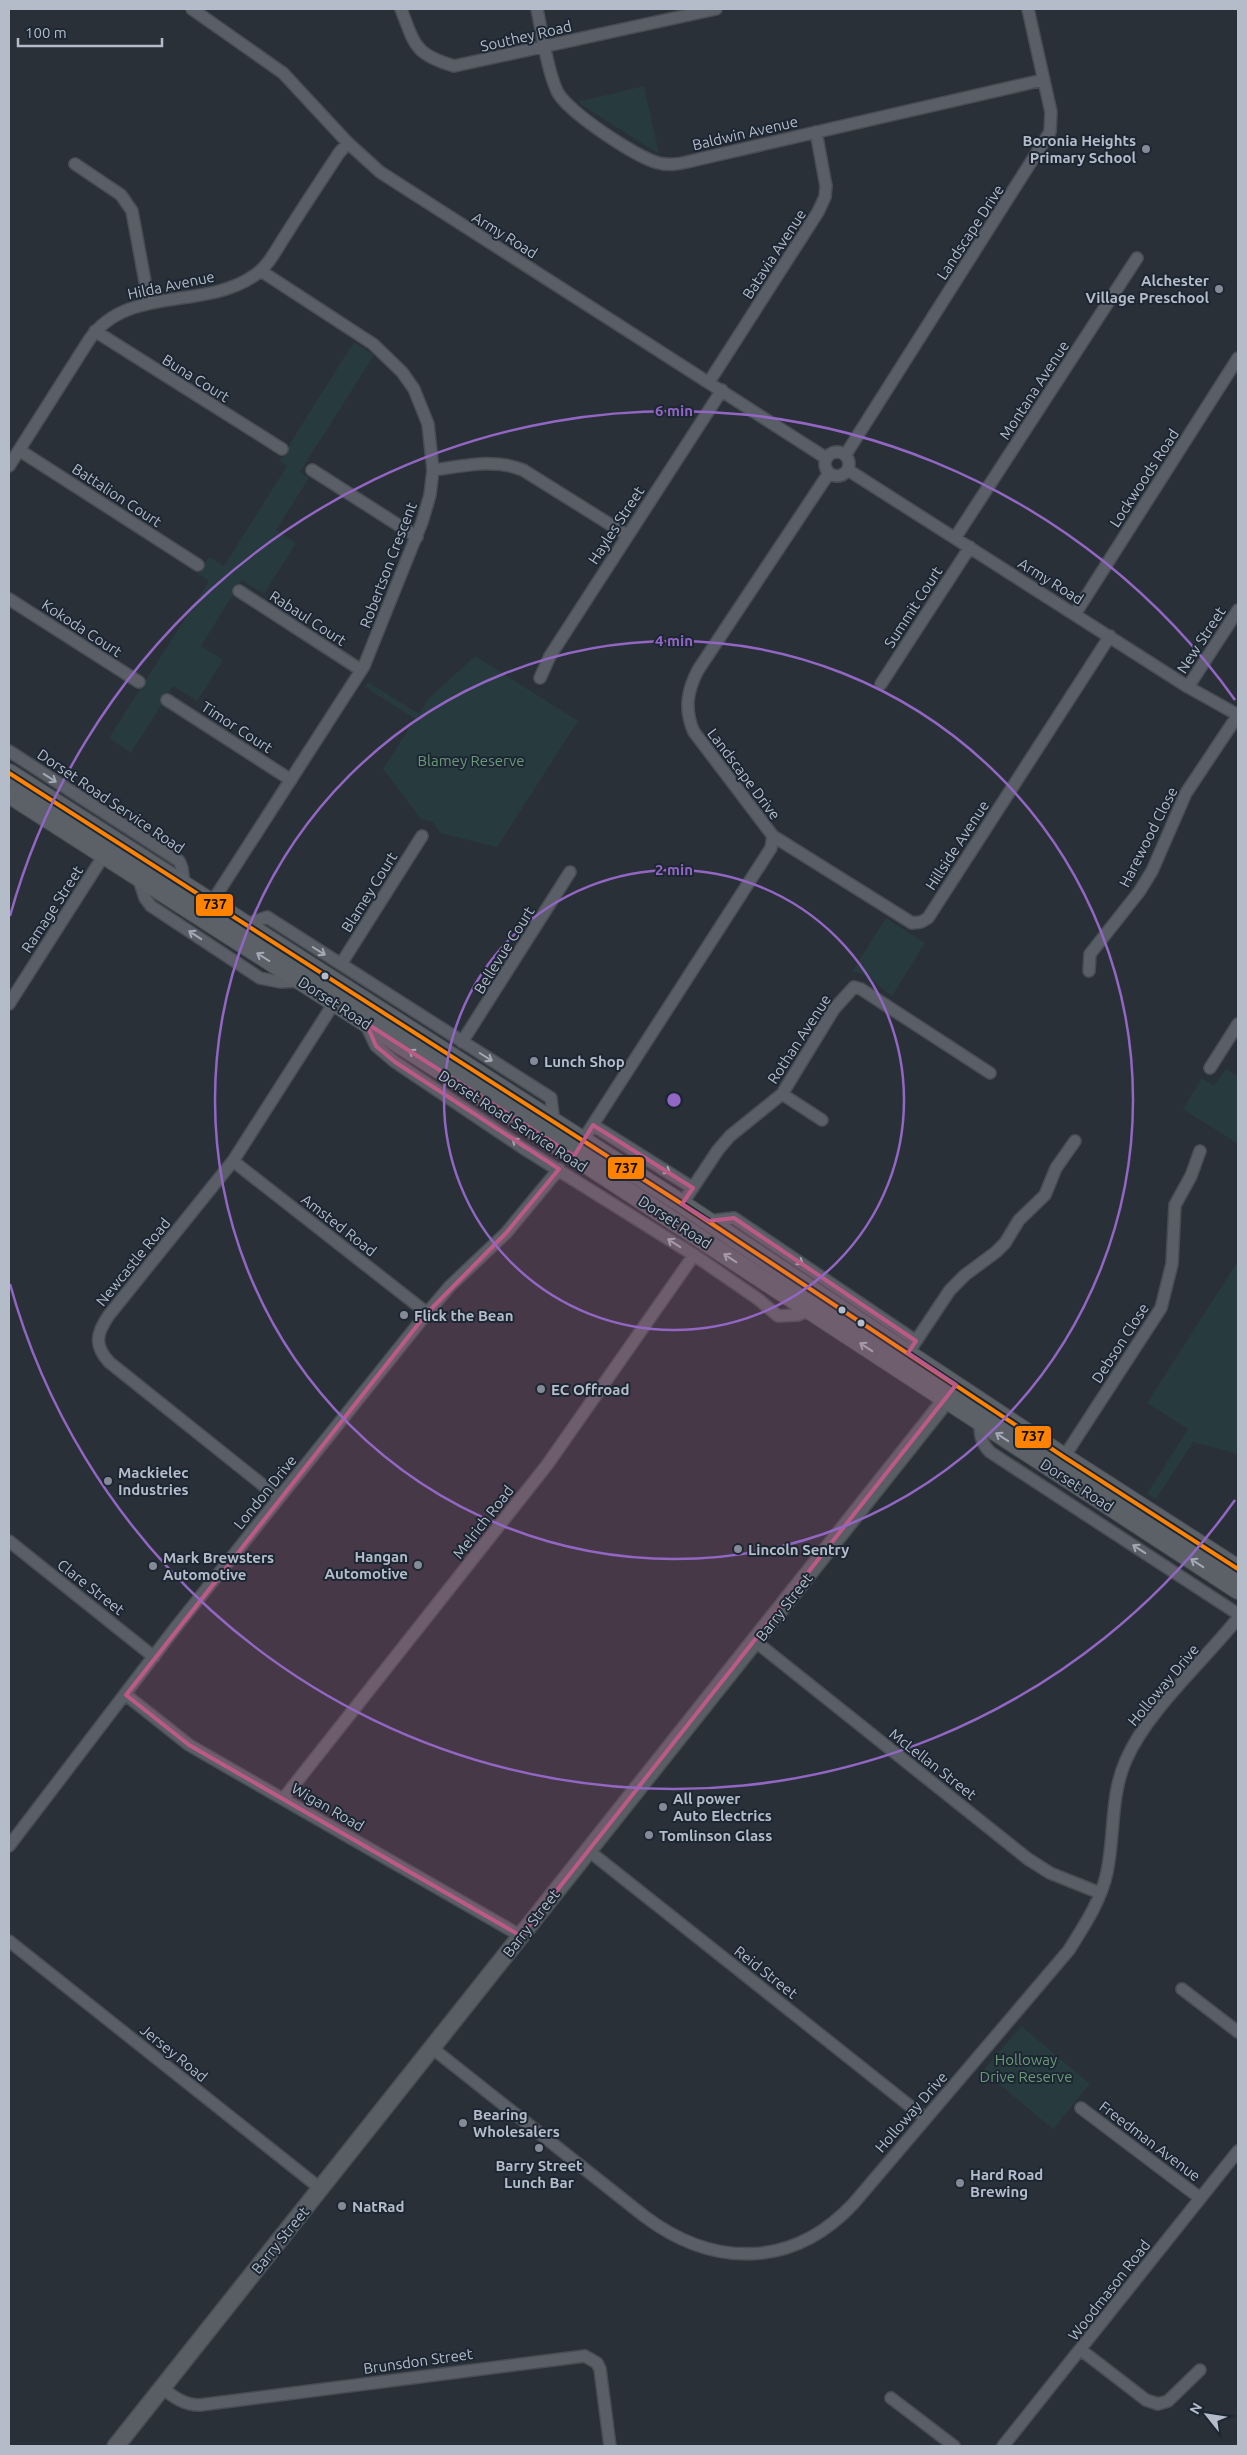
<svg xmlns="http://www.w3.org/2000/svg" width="1247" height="2455" viewBox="0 0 1247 2455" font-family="Ubuntu,sans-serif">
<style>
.green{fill:#273a3e}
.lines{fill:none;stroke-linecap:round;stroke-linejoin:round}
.street-casing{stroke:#484c53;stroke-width:14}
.secondary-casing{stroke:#484c53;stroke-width:19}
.primary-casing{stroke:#484c55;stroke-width:20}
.street{stroke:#5a5e66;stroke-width:11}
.secondary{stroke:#595d64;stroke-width:16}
.primary{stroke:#5c6168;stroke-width:18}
.bus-1-casing{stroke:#1d2633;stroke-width:8}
.bus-1{stroke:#ff8200;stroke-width:4}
.oneway{stroke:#a2a9b5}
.oneway2{stroke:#a2aab6}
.marked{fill:#bc5a87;fill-opacity:0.2;stroke:#bc5a87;stroke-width:4;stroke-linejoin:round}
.ring{fill:none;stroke:#9266c3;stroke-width:2.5}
.poi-dot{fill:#848b96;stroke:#1d2633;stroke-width:2}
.bus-dot{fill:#b4bcc9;stroke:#1d2633;stroke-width:2}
.labels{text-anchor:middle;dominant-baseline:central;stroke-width:4;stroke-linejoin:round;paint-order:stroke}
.street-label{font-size:15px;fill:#b4bcc9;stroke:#1d2633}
.poi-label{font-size:15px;font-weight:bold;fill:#b4bcc9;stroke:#1d2633;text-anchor:start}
.park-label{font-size:15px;fill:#6b9a76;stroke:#1d2633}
.centre{fill:#9266c3;stroke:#1d2633;stroke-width:2.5}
.ring-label{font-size:15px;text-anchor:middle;font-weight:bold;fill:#9266c3;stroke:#1d2633;stroke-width:4;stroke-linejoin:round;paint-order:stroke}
.line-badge{stroke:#1d2633;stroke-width:2}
.pale-badge-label{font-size:14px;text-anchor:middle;font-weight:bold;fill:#111}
</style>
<rect width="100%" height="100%" fill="#2a3038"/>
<path class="green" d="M644 86 659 154 577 102Z
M354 342 374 355 300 472 309 478 276 530 296 543 264 594 242 580 201 646 223 660 197 701 173 686 131 753 109 738 209 581 198 574 209 557 224 566 287 466 279 461Z
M475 656 578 721 497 847 440 833 433 822 421 819 383 769 415 719 365 687 368 682 419 714 429 698Z
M886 918 925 943 892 996C878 987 870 972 852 972Z
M1226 1069 1238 1077V1144L1183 1109 1202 1078 1214 1086Z
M1238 1261V1454L1193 1442 1156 1499 1147 1494 1188 1429 1147 1403Z
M1021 2026 1090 2084 1053 2129 983 2071Z"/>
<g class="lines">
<defs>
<path id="street" d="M192 9 283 73 348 143 380 172 826 458
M401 9C415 45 414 54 454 66L716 9
M537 9C542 33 547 69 557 91 566 111 637 158 659 163 673 167 690 161 704 158L1043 80
M75 164 121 195 132 211 149 303
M95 331 282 449
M709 382 818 212 825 197 826 186 816 132
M19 450 198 565
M825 464a12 12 0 1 1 24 0a12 12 0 1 1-24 0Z
M846 454 1050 132 1051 112 1028 9
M9 466 89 340C127 284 205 311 255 275 269 266 278 246 287 233 304 206 322 179 339 153L348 143
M312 470 417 537
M433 470C463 466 494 458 523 470L627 535
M848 470 1188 687 1238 715
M955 538 1137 258
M239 591 361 670
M9 599 139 682
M1075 614 1238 358
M540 678 550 656 722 390
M881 684 970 547
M1188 687 1238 610
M167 700 291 780
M9 751 179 861 182 868 184 884
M773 836 912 923 921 922 928 918 1110 636
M138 877 145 898 151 906 260 978 280 982 301 981
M212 902 364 666 422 522 430 495 433 470 428 424 414 389 402 372 373 344 261 271
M247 924 267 917 551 1098 554 1123
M341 964 422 836
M1089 971 1090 954 1139 892 1152 871 1186 793 1238 715
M9 1004 104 855
M366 1025 376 1046 395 1062 523 1148 694 1255 758 1299 778 1316 798 1315 810 1310
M462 1042 570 872
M1210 1068 1238 1024
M782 1094 822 1120
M593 1125 693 1188
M583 1140 771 848 773 836 694 732C684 710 687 691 698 670L829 473
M233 1161 427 1313
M682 1204 718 1150 730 1136 782 1094 834 1009 854 987 861 989 990 1073
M709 1221 734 1218 916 1341
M908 1353 950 1290 965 1275 996 1252 1005 1243 1019 1220 1045 1195 1056 1168 1075 1141
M980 1423C980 1435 981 1443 990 1452L1238 1614
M1064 1457 1161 1308 1172 1264 1175 1205 1191 1176 1200 1151
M279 1498 109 1362C94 1345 96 1334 109 1315L233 1161 334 1003
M9 1541 154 1657
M756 1642 1028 1859 1050 1873 1100 1893
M126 1695 189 1745 521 1936
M283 1799 547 1465 694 1255
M9 1846 176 1627 427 1313 450 1286 506 1233 559 1169
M589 1851 925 2118
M9 1941 321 2189
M1182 1989 1238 2032
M432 2048 644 2216C713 2268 793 2269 854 2203L1069 1950C1084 1926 1101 1901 1107 1872 1115 1834 1110 1796 1126 1760 1147 1711 1204 1661 1238 1618
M1081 2108 1200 2198
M1081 2350 1146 2400 1158 2404 1168 2401 1200 2370
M162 2388C174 2397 184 2405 200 2405L585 2356 597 2363 600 2369 610 2446
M891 2398 954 2446
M1003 2446 1238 2151"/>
<path id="secondary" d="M116 2446 946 1400"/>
<path id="primary" d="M9 773 682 1204 1064 1457 1238 1569
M9 794 574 1156 1238 1590"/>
</defs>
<use href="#street" class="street-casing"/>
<use href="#secondary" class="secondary-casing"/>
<use href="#primary" class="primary-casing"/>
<use href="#street" class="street"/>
<use href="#secondary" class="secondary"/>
<use href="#primary" class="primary"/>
<defs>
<path id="bus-1" d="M9 773 682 1204 1064 1457 1238 1569"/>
</defs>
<use href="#bus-1" class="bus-1-casing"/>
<use href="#bus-1" class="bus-1"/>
</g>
<defs><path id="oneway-shaft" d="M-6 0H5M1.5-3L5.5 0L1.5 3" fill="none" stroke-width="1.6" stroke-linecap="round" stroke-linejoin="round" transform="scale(1.25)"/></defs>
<g class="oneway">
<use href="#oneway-shaft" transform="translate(50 778) rotate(33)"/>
<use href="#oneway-shaft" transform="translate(195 935) rotate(-147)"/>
<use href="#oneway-shaft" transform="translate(319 951) rotate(32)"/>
<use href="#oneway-shaft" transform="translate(486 1057) rotate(32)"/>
<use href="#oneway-shaft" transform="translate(518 1143) rotate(-143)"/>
<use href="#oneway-shaft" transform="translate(664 1169) rotate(32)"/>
<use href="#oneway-shaft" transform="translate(674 1243) rotate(-147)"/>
<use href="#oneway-shaft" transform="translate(797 1260) rotate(35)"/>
<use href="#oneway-shaft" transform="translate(1139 1549) rotate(-147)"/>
</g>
<g class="oneway2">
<use href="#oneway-shaft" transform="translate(263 957) rotate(-148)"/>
<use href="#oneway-shaft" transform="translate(415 1054) rotate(-147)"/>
<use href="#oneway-shaft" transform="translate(730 1258) rotate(-147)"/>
<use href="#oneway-shaft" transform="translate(866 1347) rotate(-147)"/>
<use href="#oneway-shaft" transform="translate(1002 1437) rotate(-147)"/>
<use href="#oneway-shaft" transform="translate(1197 1563) rotate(-147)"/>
</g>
<path class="marked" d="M366 1023 574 1156 593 1125 693 1188 682 1204 709 1221 734 1218 916 1341 908 1353 956 1385 521 1936 189 1745 126 1695 427 1313 506 1233 559 1169 395 1062 376 1046Z"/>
<g class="ring">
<circle cx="674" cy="1100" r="230"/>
<circle cx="674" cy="1100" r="459"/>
<path d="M1235 1500A689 689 0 0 1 10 1284M10 916A689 689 0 0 1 1235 700"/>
</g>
<g class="poi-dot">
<circle cx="1146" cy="149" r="5"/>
<circle cx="1219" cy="289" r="5"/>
<circle cx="534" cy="1061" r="5"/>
<circle cx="404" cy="1315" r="5"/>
<circle cx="541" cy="1389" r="5"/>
<circle cx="108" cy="1481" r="5"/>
<circle cx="738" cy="1549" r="5"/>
<circle cx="418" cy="1565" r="5"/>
<circle cx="153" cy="1566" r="5"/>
<circle cx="663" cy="1807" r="5"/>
<circle cx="649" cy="1835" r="5"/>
<circle cx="463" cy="2123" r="5"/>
<circle cx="539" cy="2148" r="5"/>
<circle cx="960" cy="2183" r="5"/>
<circle cx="342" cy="2206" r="5"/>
</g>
<g class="bus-dot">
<circle cx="325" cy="976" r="4.5"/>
<circle cx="842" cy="1310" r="4.5"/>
<circle cx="861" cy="1323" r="4.5"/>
</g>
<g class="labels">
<g class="street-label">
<text transform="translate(526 36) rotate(-13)">Southey Road</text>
<text transform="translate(745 133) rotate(-13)">Baldwin Avenue</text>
<text transform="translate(970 232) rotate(-57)">Landscape Drive</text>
<text transform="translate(505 235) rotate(32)">Army Road</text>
<text transform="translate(774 254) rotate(-57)">Batavia Avenue</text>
<text transform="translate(171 285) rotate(-12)">Hilda Avenue</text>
<text transform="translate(196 378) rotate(32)">Buna Court</text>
<text transform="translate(1034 390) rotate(-57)">Montana Avenue</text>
<text transform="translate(1144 478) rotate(-57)">Lockwoods Road</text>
<text transform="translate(117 495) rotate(33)">Battalion Court</text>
<text transform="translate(616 525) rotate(-57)">Hayles Street</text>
<text transform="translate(388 565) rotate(-69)">Robertson Crescent</text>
<text transform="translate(1051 581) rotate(32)">Army Road</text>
<text transform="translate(913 607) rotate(-57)">Summit Court</text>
<text transform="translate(308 618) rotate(33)">Rabaul Court</text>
<text transform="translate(82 628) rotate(33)">Kokoda Court</text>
<text transform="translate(1201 640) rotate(-57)">New Street</text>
<text transform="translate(237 727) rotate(33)">Timor Court</text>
<text transform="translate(744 774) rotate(53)">Landscape Drive</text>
<text transform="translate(111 801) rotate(34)">Dorset Road Service Road</text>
<text transform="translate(1148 837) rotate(-63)">Harewood Close</text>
<text transform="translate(957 845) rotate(-57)">Hillside Avenue</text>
<text transform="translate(369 892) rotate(-58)">Blamey Court</text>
<text transform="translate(52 909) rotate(-57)">Ramage Street</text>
<text transform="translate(504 950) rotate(-58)">Bellevue Court</text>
<text transform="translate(335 1003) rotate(33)">Dorset Road</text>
<text transform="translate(799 1039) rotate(-57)">Rothan Avenue</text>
<text transform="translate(513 1121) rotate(33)">Dorset Road Service Road</text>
<text transform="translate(675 1222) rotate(33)">Dorset Road</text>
<text transform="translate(339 1225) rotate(38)">Amsted Road</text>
<text transform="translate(133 1262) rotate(-51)">Newcastle Road</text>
<text transform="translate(1120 1343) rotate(-57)">Debson Close</text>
<text transform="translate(1077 1485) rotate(33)">Dorset Road</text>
<text transform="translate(265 1492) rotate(-51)">London Drive</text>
<text transform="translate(483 1522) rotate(-52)">Melrich Road</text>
<text transform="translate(91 1587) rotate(38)">Clare Street</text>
<text transform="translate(784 1607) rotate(-52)">Barry Street</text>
<text transform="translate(1163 1685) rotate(-50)">Holloway Drive</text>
<text transform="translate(933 1764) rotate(38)">McLellan Street</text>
<text transform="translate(328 1807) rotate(30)">Wigan Road</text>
<text transform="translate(531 1923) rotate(-52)">Barry Street</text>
<text transform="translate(766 1972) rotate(38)">Reid Street</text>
<text transform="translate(174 2053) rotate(39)">Jersey Road</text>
<text transform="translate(911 2112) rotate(-49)">Holloway Drive</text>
<text transform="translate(1150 2141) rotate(37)">Freedman Avenue</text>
<text transform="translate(280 2240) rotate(-51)">Barry Street</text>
<text transform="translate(1109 2290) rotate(-52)">Woodmason Road</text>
<text transform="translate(418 2361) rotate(-8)">Brunsdon Street</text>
</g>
<g class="poi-label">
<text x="1136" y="140" text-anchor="end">Boronia Heights<tspan x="1136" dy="17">Primary School</tspan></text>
<text x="1209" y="280" text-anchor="end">Alchester<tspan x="1209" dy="17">Village Preschool</tspan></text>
<text x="544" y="1061">Lunch Shop</text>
<text x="414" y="1315">Flick the Bean</text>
<text x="551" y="1389">EC Offroad</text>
<text x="118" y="1472">Mackielec<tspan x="118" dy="17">Industries</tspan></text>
<text x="748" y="1549">Lincoln Sentry</text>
<text x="408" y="1556" text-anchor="end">Hangan<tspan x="408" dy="17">Automotive</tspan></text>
<text x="163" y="1557">Mark Brewsters<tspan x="163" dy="17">Automotive</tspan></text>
<text x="673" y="1798">All power<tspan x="673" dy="17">Auto Electrics</tspan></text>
<text x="659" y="1835">Tomlinson Glass</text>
<text x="473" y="2114">Bearing<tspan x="473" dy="17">Wholesalers</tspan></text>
<text x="539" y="2165" text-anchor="middle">Barry Street<tspan x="539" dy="17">Lunch Bar</tspan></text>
<text x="970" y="2174">Hard Road<tspan x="970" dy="17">Brewing</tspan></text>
<text x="352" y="2206">NatRad</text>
</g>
<g class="park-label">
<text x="471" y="760">Blamey Reserve</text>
<text x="1026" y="2059">Holloway<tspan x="1026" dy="17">Drive Reserve</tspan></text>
</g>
</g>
<circle cx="674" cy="1100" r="8" class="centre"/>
<g class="ring-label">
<text x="674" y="416">6 min</text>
<text x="674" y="646">4 min</text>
<text x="674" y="875">2 min</text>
</g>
<g class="line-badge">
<rect x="195" y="893" width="39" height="24" rx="5" fill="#ff8200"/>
<rect x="607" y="1156" width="38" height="24" rx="5" fill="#ff8200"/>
<rect x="1014" y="1425" width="38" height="24" rx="5" fill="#ff8200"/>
</g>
<g class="pale-badge-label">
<text x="215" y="909">737</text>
<text x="626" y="1173">737</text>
<text x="1033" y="1441">737</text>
</g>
<rect width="1247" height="2455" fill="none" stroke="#b4bcc9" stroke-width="20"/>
<g transform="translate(1207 2415) rotate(300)" stroke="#1d2633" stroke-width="4" paint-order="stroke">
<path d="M0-4L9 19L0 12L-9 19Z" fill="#b4bcc9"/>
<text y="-8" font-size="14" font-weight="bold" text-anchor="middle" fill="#b4bcc9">N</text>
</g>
<path d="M18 38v8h144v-8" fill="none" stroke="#b4bcc9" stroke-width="2.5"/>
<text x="25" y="38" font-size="15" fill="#b4bcc9" stroke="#1d2633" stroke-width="4" paint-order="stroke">100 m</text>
</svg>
